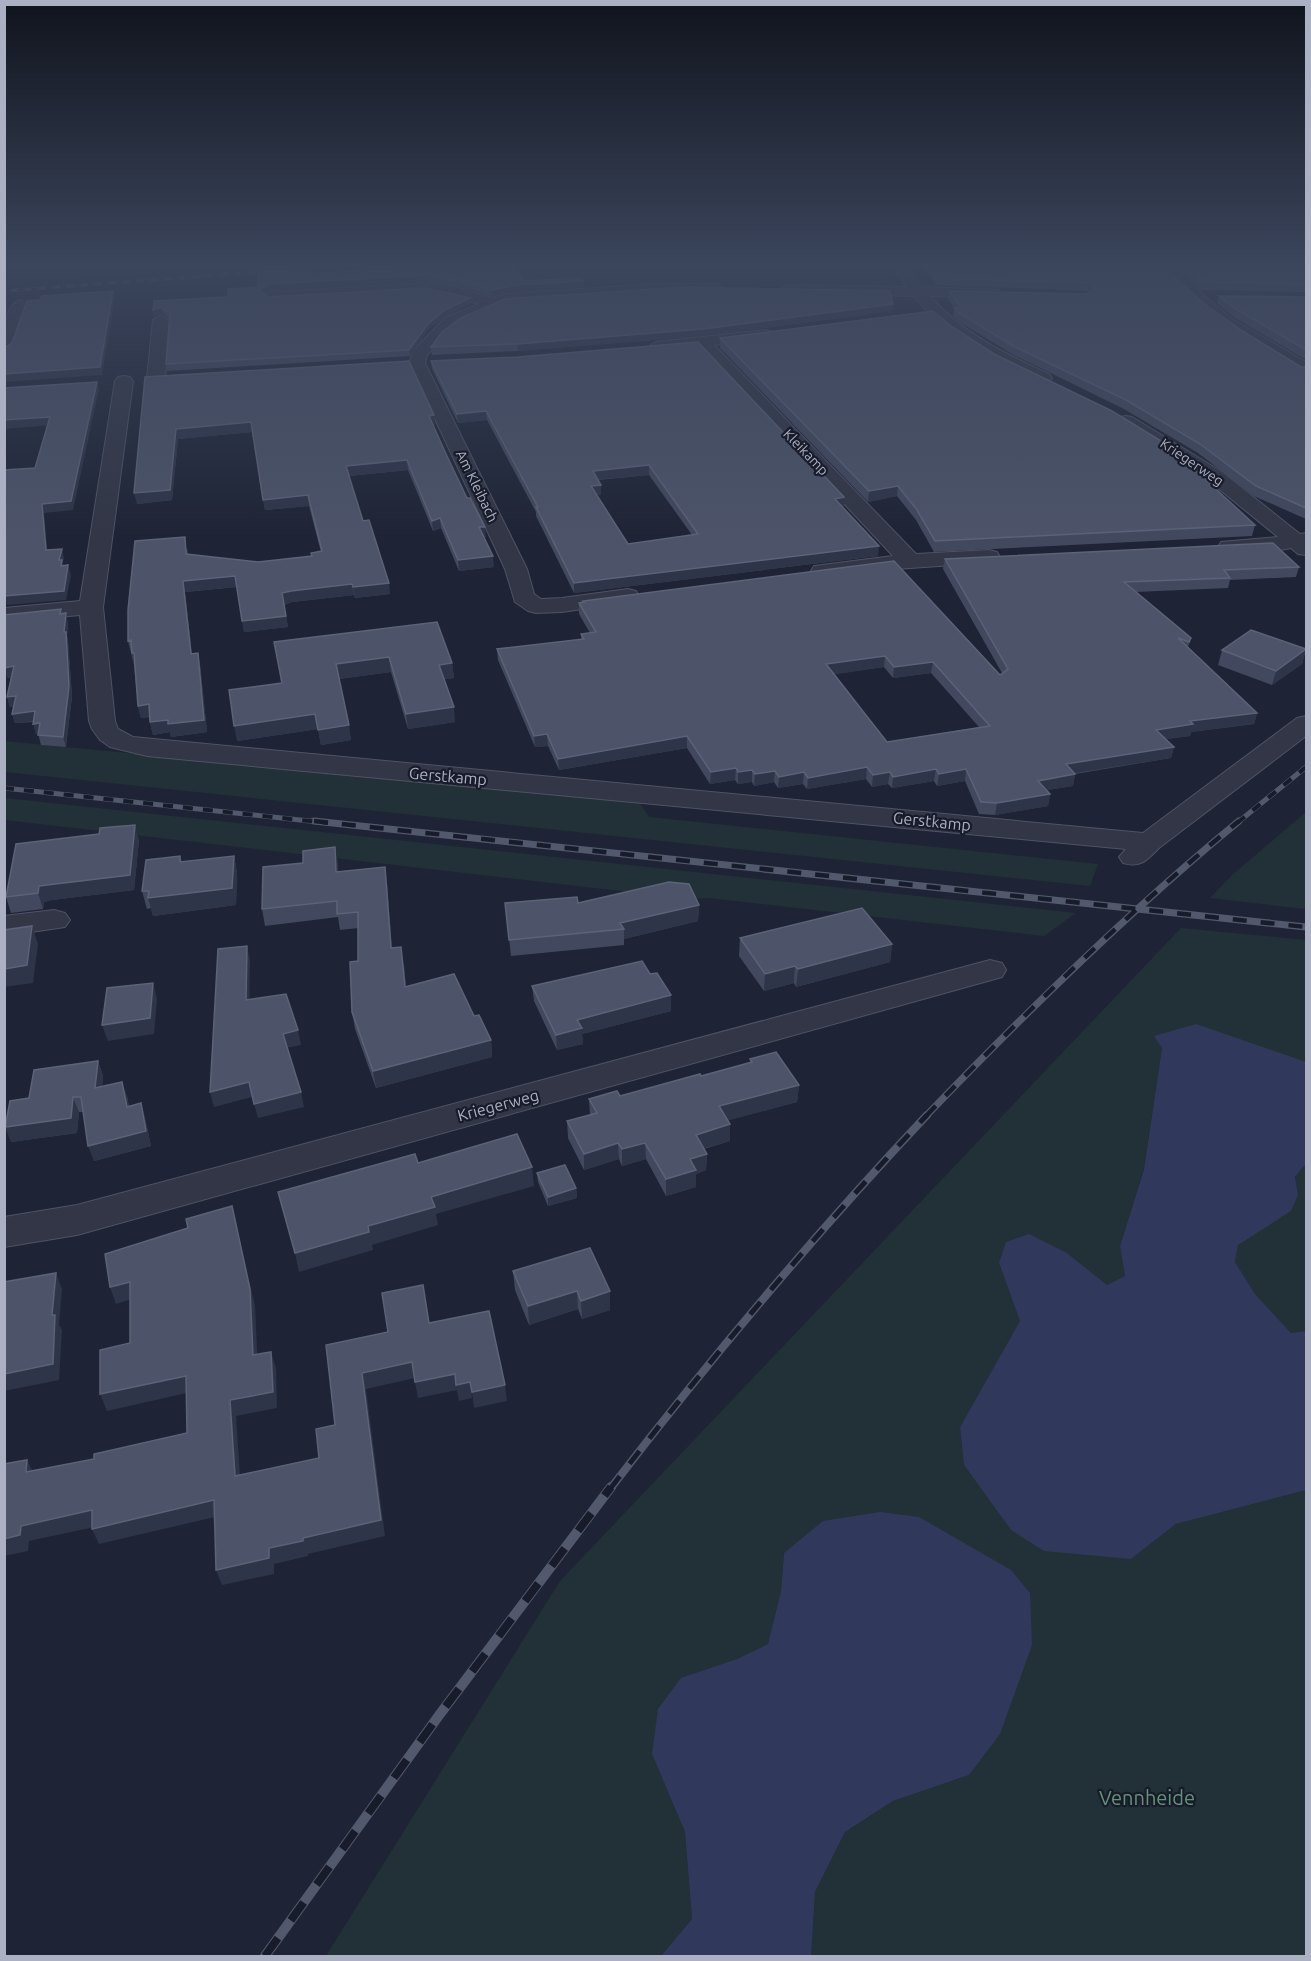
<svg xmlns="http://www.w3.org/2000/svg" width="1311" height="1961" viewBox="0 0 1311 1961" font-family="Ubuntu,sans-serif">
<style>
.green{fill:#213137}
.water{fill:#30395b}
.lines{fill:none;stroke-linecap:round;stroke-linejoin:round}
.street-casing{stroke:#4f5364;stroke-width:2}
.street{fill:#323646;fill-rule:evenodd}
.rail-far4-casing{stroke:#53596d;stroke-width:3}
.rail-far3-casing{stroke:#53596d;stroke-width:5}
.rail-far2-casing{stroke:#53596d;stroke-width:7}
.rail-far1-casing{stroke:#53596d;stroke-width:8}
.rail-casing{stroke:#53596d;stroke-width:10}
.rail-far4{stroke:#181b2a;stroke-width:2;stroke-dasharray:7;stroke-linecap:butt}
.rail-far3{stroke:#181b2a;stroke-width:4;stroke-dasharray:10;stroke-linecap:butt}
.rail-far2{stroke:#181b2a;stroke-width:4.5;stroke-dasharray:14;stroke-linecap:butt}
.rail-far1{stroke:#181b2a;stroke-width:5;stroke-dasharray:16;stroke-linecap:butt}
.rail{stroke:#181b2a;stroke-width:8;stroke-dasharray:22;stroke-linecap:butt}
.wall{fill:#42495e;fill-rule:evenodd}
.shaded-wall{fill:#2f3549}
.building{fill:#4d5469;stroke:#5c6277;stroke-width:1.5;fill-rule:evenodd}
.labels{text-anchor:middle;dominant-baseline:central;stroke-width:4.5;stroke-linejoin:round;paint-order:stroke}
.far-street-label{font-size:14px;fill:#abb0c3;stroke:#181b2a}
.street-label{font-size:16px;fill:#abb0c3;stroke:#181b2a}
.near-park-label{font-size:20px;fill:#649378;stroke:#181b2a}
</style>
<rect width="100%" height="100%" fill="#1e2435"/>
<path class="green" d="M27 265H263L5 282 8 279 7 275Z
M520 265H881L894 287 575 282 558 289 519 294 521 288Z
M4 741 640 803 649 817 1098 864 1090 886 5 772Z
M5 798 1076 913 1044 936 709 898 690 899 5 820Z
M1306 812V909L1210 898 1232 875Z
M1181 928 1306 940V1062L1282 1056 1155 1036 1162 1048 1144 1168 1120 1246 1125 1276 1107 1285 1067 1253 999 1263 1020 1321 960 1427 964 1465 1011 1530 1131 1559 1176 1524 1306 1490V1956H811L815 1892 845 1832 893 1801 969 1775 784 1552 781 1591 768 1644 737 1659 652 1754 685 1832 692 1919 661 1956H326L560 1581Z
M1306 1166V1331L1291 1333 1255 1294 1235 1262 1238 1245 1263 1227 1298 1195 1295 1177 1303 1167Z"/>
<path class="water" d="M1196 1024 1306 1062V1166L1303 1167 1295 1177 1298 1195 1291 1211 1238 1245 1235 1262 1255 1294 1291 1333 1306 1331V1490L1176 1524 1131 1559 1044 1551 1011 1530 964 1465 960 1427 1020 1321 999 1263 1006 1242 1029 1234 1067 1253 1107 1285 1125 1276 1120 1246 1144 1169 1162 1048 1154 1036Z
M880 1512 919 1517 1011 1570 1030 1593 1032 1645 1000 1734 969 1775 893 1801 845 1832 815 1892 811 1956H661L692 1919 685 1832 652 1754 658 1709 681 1678 737 1659 768 1644 781 1591 784 1553 823 1521Z"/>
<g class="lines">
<defs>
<path id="street" d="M891 265H905L922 287 998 290 1000 293 993 297 930 296C963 334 1004 353 1049 374L1052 378 1049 382H1037C990 359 947 338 914 296L787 293 780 289 787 285 907 287Z
M1160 265H1175L1201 293 1231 318 1306 362V374L1300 373C1249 342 1196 314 1160 265Z
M427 283 459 288 492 298 505 294 654 284H717L724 288 717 292H654L508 302 457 324 427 355 425 363 527 569 534 594 541 599 562 598 628 589 636 591 639 596 636 601 562 612 536 613 528 611 515 602 505 569 409 363 413 351 445 318 479 304 456 296 427 291 269 300 262 296 269 292Z
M20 300 28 305 12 350 4 355C4 341 3 305 20 300Z
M161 315 169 320 165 378 162 382H150L147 378 153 320Z
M766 330 772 332 774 335 772 338 714 345 916 554 989 550 997 552 1000 557 997 562 881 570 822 578 814 576 811 571 814 566 893 556 698 347 656 352 648 347 656 342Z
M124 376 130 377 133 381 103 607 115 721 118 729 133 737 1143 833 1297 718 1306 716V736L1159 848C1147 860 1141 868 1123 863L1119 857 1126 849 147 756 110 747 100 740 92 729 89 721 80 615 4 622V608L80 601 115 381 118 377Z
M1126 416 1132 417 1222 472 1300 534 1306 533V555L1298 554 1291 548C1270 552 1243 557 1221 552L1218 547 1221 542 1278 537 1208 480 1120 425 1117 421 1120 417Z
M54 910 65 913 70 920 65 927 4 936V916Z
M990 960 1002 963 1006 970 1002 977 77 1235 4 1247V1217L77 1205Z"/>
</defs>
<use href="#street" class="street-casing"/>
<use href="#street" class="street"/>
<defs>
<path id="rail-far4" d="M295 269 356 265
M4 291 274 271"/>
<path id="rail-far3" d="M4 788 328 823
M1237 823 1306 767"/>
<path id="rail-far2" d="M314 821 1306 927
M926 1116C1025 1013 1128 912 1239 821"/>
<path id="rail-far1" d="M610 1489C710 1359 815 1234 927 1115"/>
<path id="rail" d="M265 1956 440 1714 611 1487"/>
</defs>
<use href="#rail-far4" class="rail-far4-casing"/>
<use href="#rail-far3" class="rail-far3-casing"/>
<use href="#rail-far2" class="rail-far2-casing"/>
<use href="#rail-far1" class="rail-far1-casing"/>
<use href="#rail" class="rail-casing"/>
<use href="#rail-far4" class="rail-far4"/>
<use href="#rail-far3" class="rail-far3"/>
<use href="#rail-far2" class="rail-far2"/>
<use href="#rail-far1" class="rail-far1"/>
<use href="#rail" class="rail"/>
</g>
<path class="wall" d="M431 265 524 281H583L584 287 516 291 491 296 460 286 427 281 269 290 263 293 268 297 471 303 446 316 428 329 410 356 167 371 166 364 170 319 162 313 154 316 153 310 154 301 228 297 258 287 311 274Z
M921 265H1164L1174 277 1207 306 1244 332 1301 367H1306V519L1254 496 1198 453 1124 409 1012 354 958 321 953 316 954 308H955L948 299 949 291 1086 294 1091 291 937 285Z
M1178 265H1306V292L1201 290Z
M1219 296 1306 297V360L1232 316 1217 303Z
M893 304 892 311 703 336 518 351 432 355 431 347Z
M951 326 994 354 1174 449 1173 450 1255 525 1252 536 934 552 916 520 897 496 868 502 720 348V338Z
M431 361 844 506 842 507 878 556 574 593 536 516V512L487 420 458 423 432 369ZM649 475 692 535 628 544 596 495H601L598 480Z
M145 377 435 425H433L447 456 486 537H484L494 567 459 571 441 528 433 531 408 470 349 476 363 521 390 594 355 598 354 595 292 602 284 605 288 627 244 632 237 587 185 592 192 654 200 664 207 732 171 737 170 732 153 735 150 722V717L141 718 138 706 134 665 128 641 187 548 188 554 258 562 312 556 321 552 309 506 265 510 252 432 178 439 172 500 137 504Z
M945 559 1299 567 1296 577 1230 580 1228 588 1135 592 1191 638 1188 647 1257 713 1254 724 1191 732 1190 736 1166 739 1174 747 1171 758 1075 774 1073 786 1047 790 1050 794 1048 806 995 815 979 814 965 781 937 786 934 781 892 788 888 784 872 787 866 779 807 789 803 784 778 788 774 782 754 786 752 782 738 784 735 780 710 784 687 748 559 770 548 746 535 747 498 660 497 649 581 639V634L590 633 579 614V603L583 602V601L894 561 1000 675 1002 673 943 569ZM884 667 893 678 931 673 979 727 887 742 834 674Z
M62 614 68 623 67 636 68 641 72 696 66 747 41 745 38 733 36 734 33 722 15 723 12 714 14 707H10L7 697 12 677 7 678Z
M274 642 452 663 454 678 444 679 455 722 408 729 391 672 339 679 351 740 321 745 318 729 237 741 282 683Z
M1306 649 1302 664 1272 685 1218 665 1222 650Z
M99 834 139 840 134 890 52 900 44 902 43 909 11 913 6 897Z
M180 856 182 862 234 856 237 873 236 905 153 916 151 908 147 909 142 891Z
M303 863H338V872L387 883 392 948 404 964 406 987 474 1016 491 1040 492 1057 376 1088 355 1029 352 1012 358 961V928L340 930 338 917 265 926 262 909Z
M505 903 699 905 698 921 624 939V945L511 956Z
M740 938 892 944 890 962 796 987 794 983 764 991 739 956Z
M650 974 671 995V1011L582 1034 583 1044 557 1050 534 1001 532 986Z
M750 1059 799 1085 797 1102 728 1120 730 1124V1141L704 1149 707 1154 706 1170 696 1174V1187L666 1196 646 1159 622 1166 619 1159 584 1170 568 1138 567 1121 590 1115 589 1099 620 1096 701 1076 750 1063Z
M98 1061 103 1076 102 1087 127 1096 129 1106 141 1103 145 1118 151 1146 94 1161 83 1112H79L77 1133 11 1142 29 1098Z
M537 1173 576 1188 577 1198 548 1206 538 1182Z
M513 1271 610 1291V1310L582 1319 578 1309 529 1325 515 1290Z"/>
<path class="shaded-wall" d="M426 275 427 281 269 290 260 295 259 290 268 284Z
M583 281 584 287 516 291 491 296V290L516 285Z
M113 291 115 298 102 375 4 382V374Z
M470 298 471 303 446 316 428 329 410 356 409 350 428 324 445 310Z
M6 303 7 310 4 326V308Z
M893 304 892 311 703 336 518 351 517 344Z
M161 307 162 313 154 316 153 310Z
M97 382 99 389 73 510 44 513 48 559 46 550 42 504Z
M486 411 487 420 458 423 457 414Z
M434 415 435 425H430L429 416Z
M50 417 52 425 4 429V420Z
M251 422 252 432 178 439 172 500 137 504 134 493 176 429Z
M407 460 408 470 348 476 346 466Z
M649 465V475L593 480V471Z
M601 485V495L591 496V486Z
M898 486 897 496 868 502 869 491Z
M308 495 309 506 265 510 263 500Z
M844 497V506L834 508 835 499Z
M440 518 441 528 433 531 432 521Z
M479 527H485L486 537 480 538Z
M879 546 878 556 574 593V583Z
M62 549 64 558 63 563 64 569V575L59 560Z
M493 556 494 567 459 571 458 560Z
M68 565 71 575 66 600 7 605 4 596Z
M235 576 237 587 185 592 193 665 191 654 183 581Z
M389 583 390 594 355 598 353 587Z
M352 584 354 595 292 602 284 605 282 593 291 591Z
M66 613 68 623 67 636 68 641 72 696 66 747 63 737 64 632Z
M286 616 288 627 244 632 242 621Z
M1306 649 1302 664 1272 685 1276 671Z
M132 653H134V665Z
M198 653 200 664 207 732 171 737 170 732 153 735 150 722Z
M885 656 884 667 825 676 826 664Z
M389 657 391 672 338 679 336 664Z
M933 662 931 673 893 678 894 667Z
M452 663 454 678 441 680 439 665Z
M14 666 17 676 7 678 4 668Z
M16 696 19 706 10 707 7 697Z
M149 704 152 716 141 718 138 706Z
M454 707 455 722 408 729 406 714Z
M35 711 38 721 15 723 12 714Z
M1257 713 1254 724 1191 732 1190 736 1154 741 1156 730 1190 721Z
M315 714 318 729 237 741 234 726Z
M40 723 43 733 36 734 33 724Z
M349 725 351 740 321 745 318 730Z
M547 734 548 746 535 747 534 736Z
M687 736V748L559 770 558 759Z
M1174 747 1171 758 1063 775 1066 764Z
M867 767 866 779 807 789 808 778Z
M736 768 735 780 710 784 711 772Z
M936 769 934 781 892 788 893 777Z
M966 769 965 781 937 786 939 774Z
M752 770V782L738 784V772Z
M775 771 774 782 754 786 755 774Z
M804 772 803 784 778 788 779 777Z
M890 772 888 784 872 787 873 775Z
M1075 774 1073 786 1035 792 1038 781Z
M1050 794 1048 806 995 815 997 803Z
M135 825 139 840 134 890 52 900 44 902 43 909 38 893 39 886Z
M335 847 338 863 339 888 336 872Z
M234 856 237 873 236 905 153 916 148 898Z
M385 867 387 883 393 965 391 948Z
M699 905 698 921 624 939V929L620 923Z
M32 926 38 944 33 983 4 987V969Z
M892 944 890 962 796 987 798 969Z
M247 946 250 960 249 1014 246 1000Z
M401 947 404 964 407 1003 405 987Z
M795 966 794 983 764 991 765 974Z
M153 983 157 999 154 1034 108 1041 102 1025Z
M671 995V1011L582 1034 583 1044 557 1050 556 1035 577 1020Z
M298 1030 301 1045 286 1048 283 1034Z
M491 1040 492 1057 376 1088 373 1071Z
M98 1061 103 1076 100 1103 95 1088Z
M122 1082 127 1096 131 1122 127 1107Z
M249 1082 252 1097 214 1107 210 1092Z
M799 1085 797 1102 719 1123V1106Z
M301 1092 304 1107 258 1118 254 1104Z
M73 1097 79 1112 77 1133 11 1142 5 1127Z
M141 1103 145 1118 151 1146 94 1161 88 1146Z
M730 1124V1141L695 1151 696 1135Z
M618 1143 619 1159 584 1170V1154Z
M645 1143 646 1159 622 1166V1149Z
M707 1154 706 1170 696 1174V1187L666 1196V1179L690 1159Z
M532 1167 534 1186 436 1214 438 1225 372 1245 373 1250 299 1272 295 1253 368 1226 431 1197Z
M576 1188 577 1198 548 1206V1197Z
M232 1206 255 1306 258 1371 253 1355Z
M56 1273 62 1289 59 1325 62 1330 59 1380 4 1391V1374L52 1315Z
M130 1282 135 1298 116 1304 110 1287Z
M577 1291 578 1309 529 1325 528 1306Z
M610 1291V1310L582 1319 581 1301Z
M271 1352 276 1368 277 1408 236 1416 241 1492 235 1476 230 1400Z
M412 1362 415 1378 366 1389 385 1536 308 1554V1556L274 1564V1574L222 1585 216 1570 269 1548 303 1538 362 1373Z
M455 1374 457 1390 418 1398 415 1382Z
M186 1376 191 1392 107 1411 100 1394Z
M470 1382 472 1398 459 1401 456 1385Z
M505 1385 507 1401 474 1408 472 1392Z
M27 1460 35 1476 26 1472Z
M214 1500 219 1516 99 1544 92 1529Z
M92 1510 99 1526 29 1541 28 1551 4 1556V1539L21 1526Z"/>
<path class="building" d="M431 265H512L524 281 581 278 583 281 516 285 491 290 459 280 426 275 268 284 259 290 268 297 426 288 470 298 445 310 428 324 409 350 166 364 170 314 161 307 153 310 154 301 228 297V289L258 287V270L310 266 311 274Z
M928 265H1164L1174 277 1207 306 1244 332 1301 367H1306V508L1256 486 1200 444 1126 400 1013 346 959 313 954 308 961 307 949 291 1086 294 1096 288 1093 283 938 278Z
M1186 265H1306V285L1203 282Z
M687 287 890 291 893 304 703 329 517 344 431 347 442 332 461 318 505 299Z
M113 291 100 367 4 374V348L12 343 27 301 40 300 41 296Z
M1219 296 1306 297V350L1234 308Z
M933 311 951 326 994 354 1112 411 1174 449 1170 447 1255 525 935 541 917 510 898 486 869 491 720 338Z
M698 342 844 497 835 499 879 546 574 583 536 507H538L486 411 457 414 431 361 518 357ZM649 465 698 534 628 544 591 486 601 485 593 471Z
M409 361 434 415 429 416 447 456 467 498H470L485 527H479L493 556 458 560 440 518 432 521 407 460 346 466 363 521 369 520 389 583 353 587 352 584 291 591 282 593 286 616 242 621 235 576 183 581 191 654 198 653 204 720 168 724V720L150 722 149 704 138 706 134 653H132L131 640 128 641V610L135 541 185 537 186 554 258 562 312 556 311 553 322 551 308 495 263 500 251 422 176 429 170 490 134 493 145 377Z
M97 382 71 501 42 504 46 550 62 549 59 560H62L61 566 68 565 64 591 4 596V470L35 468 50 417 4 420V388Z
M1273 543 1299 567 1224 570 1230 578 1124 582 1191 638 1189 642 1178 638 1257 713 1190 721 1193 724 1156 730 1174 747 1066 764 1075 774 1038 781 1050 794 997 803 981 802 966 769 939 774 936 769 893 777 890 772 873 775 867 767 808 778 804 772 779 777 775 771 755 774 752 770 738 772 736 768 711 772 687 736 558 759 547 734 534 736 497 649 584 639 581 634 596 632 579 603 584 602 583 601 894 561 1000 675 1008 669 945 559ZM885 656 894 667 933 662 990 726 887 742 826 664Z
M61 609 60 614 66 613 64 632H66L69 686 63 737 38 735 40 723 33 724 35 711 12 714 16 696 7 697 14 666 4 668V615Z
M437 622 452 663 439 665 454 707 406 714 389 657 336 664 349 725 318 730 315 714 234 726 229 690 282 683 274 642Z
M1251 630 1306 649 1276 671 1222 650Z
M135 825 130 875 47 885 39 886 38 893 6 897 16 844 99 834 100 828Z
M335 847 336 872 385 867 391 948 401 947 405 987 454 974 474 1016 479 1015 491 1040 373 1071 352 1012 350 962 358 961V912L337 914V901L262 909 263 867 303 863V851Z
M180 856V862L234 856 232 888 148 898 149 891H142L146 860Z
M669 882 689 884 699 905 620 923 624 929 509 940 505 903 577 897 578 903Z
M862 908 892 944 798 969 795 966 765 974 740 938Z
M32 926 27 965 4 969V930Z
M247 946 246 1000 286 994 298 1030 283 1034 301 1092 254 1104 249 1082 210 1092 218 949Z
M642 961 650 974 657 973 671 995 577 1020 582 1028 556 1035 532 986Z
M153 983 150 1018 102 1025 107 988Z
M776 1052 799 1085 719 1106 730 1124 696 1135 707 1154 690 1159 696 1170 666 1179 645 1143 622 1149 618 1143 584 1154 567 1121 597 1113 589 1099 617 1091 620 1096 700 1074 701 1076 752 1062 750 1059Z
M98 1061 95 1088 122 1082 127 1107 141 1103 146 1131 88 1146 81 1097H73L71 1118 5 1127 10 1101 29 1098 34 1070Z
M517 1134 532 1167 431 1197 435 1207 368 1226 369 1232 295 1253 278 1192 415 1154 418 1163Z
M565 1165 576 1188 548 1197 537 1173Z
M232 1206 250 1289 253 1355 271 1352 273 1392 230 1400 235 1476 319 1458 316 1429 335 1425 326 1345 388 1332 382 1293 423 1285 429 1323 489 1311 505 1385 472 1392 470 1382 456 1385 455 1374 415 1382 412 1362 362 1373 381 1520 303 1538V1541L269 1548V1558L216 1570 214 1500 92 1529V1510L21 1526 20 1535 4 1539V1464L27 1460 26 1472 94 1459V1454L187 1433 186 1376 100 1394V1350L130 1343V1282L110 1287 105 1254 188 1228 186 1219Z
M590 1248 610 1291 581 1301 577 1291 528 1306 513 1271Z
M56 1273 52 1315H55L53 1364 4 1374V1282Z"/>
<linearGradient id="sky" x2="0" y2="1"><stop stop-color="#10141d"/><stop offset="0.49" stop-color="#3b455c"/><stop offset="1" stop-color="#3b455c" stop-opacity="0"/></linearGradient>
<rect width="1311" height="539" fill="url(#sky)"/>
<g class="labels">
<g class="far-street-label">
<text transform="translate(806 452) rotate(46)">Kleikamp</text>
<text transform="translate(1192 462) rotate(34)">Kriegerweg</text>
<text transform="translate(477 486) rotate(64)">Am Kleibach</text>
</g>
<g class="street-label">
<text transform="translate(448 776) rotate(5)">Gerstkamp</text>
<text transform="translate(932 821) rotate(6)">Gerstkamp</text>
<text transform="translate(498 1105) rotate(-15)">Kriegerweg</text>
</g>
<g class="near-park-label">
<text x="1147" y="1797">Vennheide</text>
</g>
</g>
<rect width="1311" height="1961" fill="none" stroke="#abb0c3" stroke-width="12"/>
</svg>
